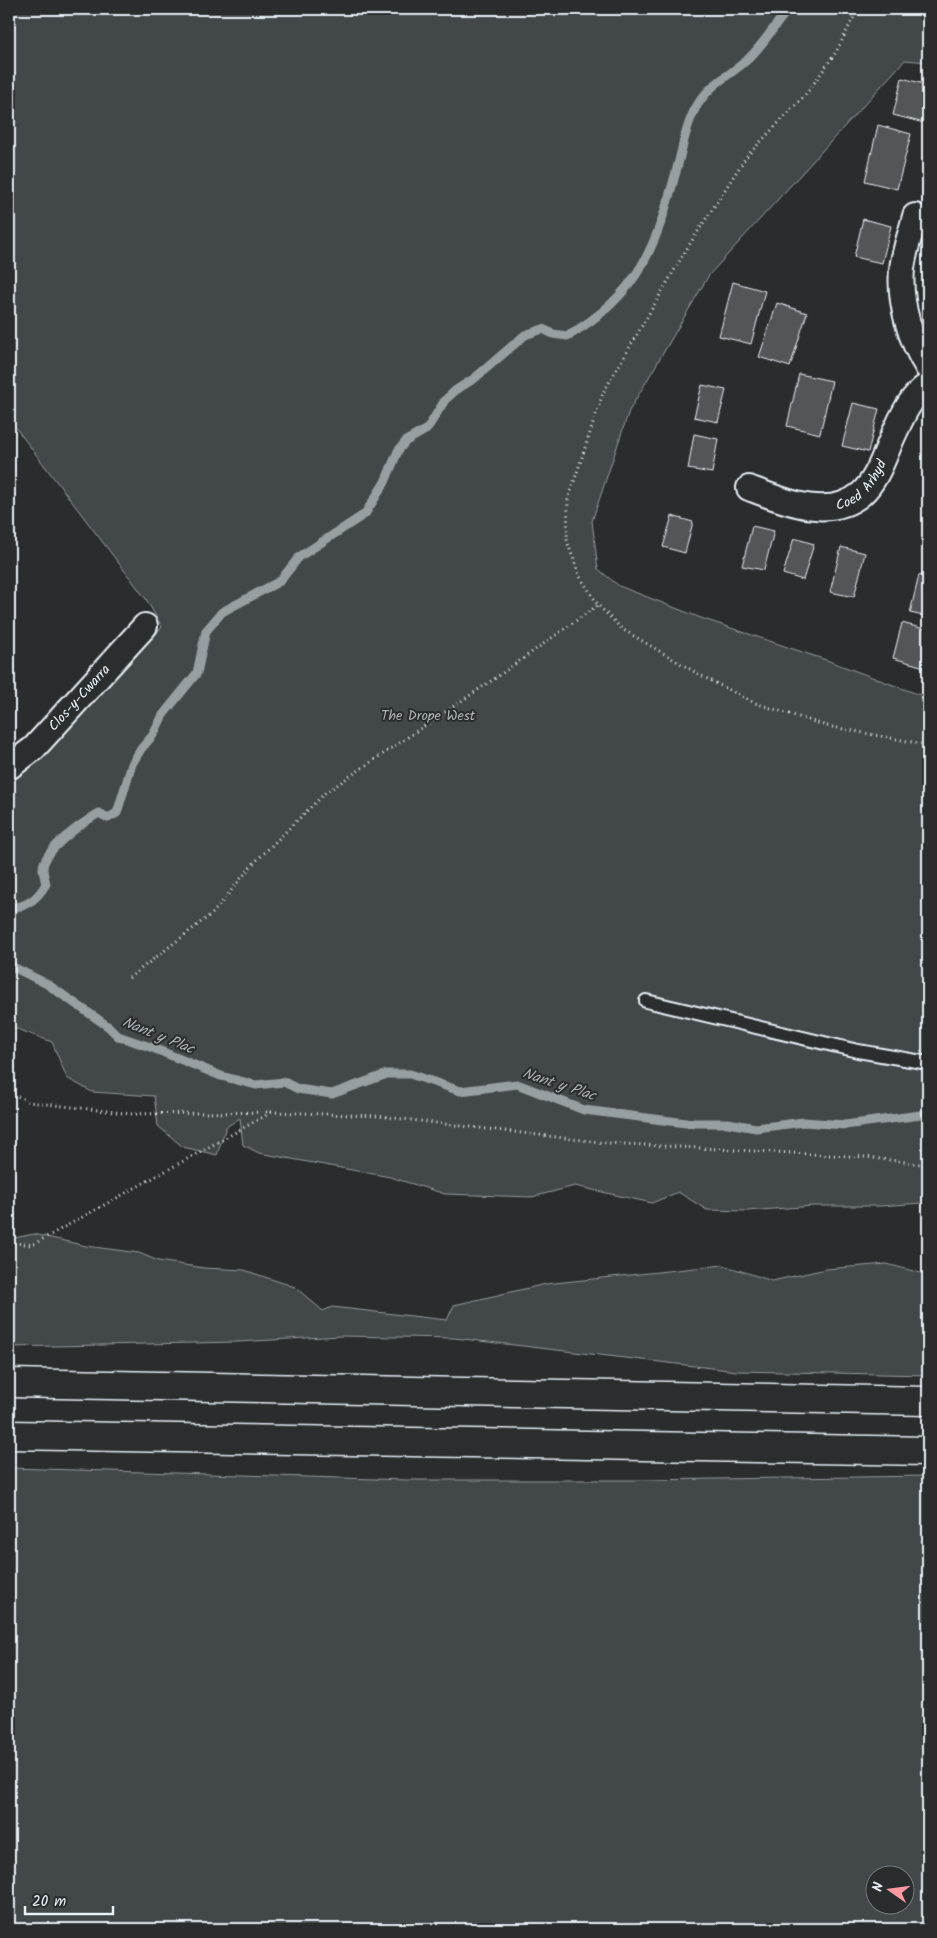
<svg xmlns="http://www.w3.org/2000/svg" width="937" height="1938" viewBox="0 0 937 1938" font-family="Kalam,sans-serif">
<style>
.green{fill:#424648;stroke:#959ca0;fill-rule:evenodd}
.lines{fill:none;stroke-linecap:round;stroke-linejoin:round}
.stream{stroke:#989fa3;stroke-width:9}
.building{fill:#535759;stroke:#e8f1f8}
.lane-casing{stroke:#e8f1f8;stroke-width:16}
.street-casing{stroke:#e8f1f8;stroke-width:28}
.highway-casing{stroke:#e8f1f8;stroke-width:31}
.path{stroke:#e8f1f8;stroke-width:3;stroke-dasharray:1 4;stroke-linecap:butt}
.lane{stroke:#2a2d2e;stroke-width:12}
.street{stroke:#2a2d2e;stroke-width:24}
.highway{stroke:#2a2d2e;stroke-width:28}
.labels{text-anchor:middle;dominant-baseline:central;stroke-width:4;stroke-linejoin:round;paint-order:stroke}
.street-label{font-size:14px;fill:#e8f1f8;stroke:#2a2d2e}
.park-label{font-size:14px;fill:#aeb5ba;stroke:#2a2d2e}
.water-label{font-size:15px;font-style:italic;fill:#acb3b9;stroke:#2a2d2e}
</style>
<rect width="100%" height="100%" fill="#2a2d2e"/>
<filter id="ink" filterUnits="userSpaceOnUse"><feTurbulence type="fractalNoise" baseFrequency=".02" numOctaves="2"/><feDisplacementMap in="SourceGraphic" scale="10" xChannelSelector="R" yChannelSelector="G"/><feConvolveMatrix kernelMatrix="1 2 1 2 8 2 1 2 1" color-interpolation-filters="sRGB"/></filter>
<g filter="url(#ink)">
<path class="green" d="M9 9H662L668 14 695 9H928V62L905 60 709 275 629 411 592 521 598 569 619 586 701 618 829 661 928 698V1206L922 1203 880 1206H814L747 1211 707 1210 678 1192 652 1203 575 1186 532 1197 445 1194 390 1177 259 1153 243 1145 240 1118 226 1127 217 1155 183 1147 158 1126 154 1096 92 1092 67 1078 52 1042 9 1026V781C66 737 113 680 162 627L146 599 9 419Z
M34 1234 86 1246 139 1253 158 1261 204 1268 244 1270 295 1287 323 1311 332 1307 447 1320 454 1305 546 1284 723 1265 772 1281 826 1269 887 1264 928 1275V1375L737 1371 454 1338 340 1336 238 1342 9 1347V1239Z
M9 1468 407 1480H644L928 1476V1929H9ZM874 1876H904V1906H874Z"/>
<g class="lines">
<path class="stream" d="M9 908C27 907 37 899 46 884 45 879 43 873 43 868 44 849 84 822 99 813L108 818 117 813 132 764 141 749 153 735 163 715 197 673 206 631 222 612 280 581 299 557 365 514 385 482 398 451 406 441 427 429 445 400 456 390 475 378 525 335 543 329 553 334 567 336C640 295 656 246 677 168 683 147 686 123 698 104 711 83 731 75 748 59 764 44 775 24 789 9
M9 965 47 984 109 1027 118 1036 153 1048 221 1076 256 1085 284 1082 298 1089 332 1094 387 1074H410L460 1091 517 1084 584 1110 686 1123H728L756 1128 804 1122 845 1125 928 1114"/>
</g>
<path class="building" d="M902 78 928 85V124L893 115Z
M878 125 911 134 897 189 865 181Z
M863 219 891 226 882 263 854 257Z
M733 282 765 291 751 344 719 336Z
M777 303 807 313 790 367 759 357Z
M799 374 832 381 820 434 787 426Z
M702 385 726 390 718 422 694 417Z
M853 403 879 409 868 452 842 446Z
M694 434 718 439 712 473 688 469Z
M672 516 693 522 685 553 663 547Z
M752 526 774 531 764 570 742 566Z
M794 538 814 544 803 580 783 574Z
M841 547 865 553 854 597 830 592Z
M919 575 928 577V617L910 613Z
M902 623 928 630V668L893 658Z"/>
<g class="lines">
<defs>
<path id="lane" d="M646 1001 858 1051 928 1063"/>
<g id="street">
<path d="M915 216C911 233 904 251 902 269 899 303 910 340 928 368"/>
<path id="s1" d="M749 488C783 501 829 521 861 494 878 479 885 453 894 434 903 415 910 397 928 385"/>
<path id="s2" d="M9 767 34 748 145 626"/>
</g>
<path id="highway" d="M9 1383 928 1401
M9 1435 928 1451"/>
</defs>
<use href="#lane" class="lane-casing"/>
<use href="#street" class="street-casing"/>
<use href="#highway" class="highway-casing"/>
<path class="path" d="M858 9 836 52 807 93 746 157 686 250 603 393 568 500 567 541 579 575 598 605 622 629 700 675 755 703 827 726 928 745
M129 978 213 913 252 865 325 793 497 677 598 605
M9 1092 29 1102 132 1114 273 1112 377 1116 607 1143 866 1157 928 1165
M9 1242 32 1245 272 1112"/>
<use href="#lane" class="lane"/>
<use href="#street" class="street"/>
<use href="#highway" class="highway"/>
</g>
</g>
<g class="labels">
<g class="street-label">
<text stroke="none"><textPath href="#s1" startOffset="124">Coed Arhyd</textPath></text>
<text stroke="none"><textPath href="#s2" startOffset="99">Clos-y-Cwarra</textPath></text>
</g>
<g class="park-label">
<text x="428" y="716">The Drope West</text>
</g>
<g class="water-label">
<text transform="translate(158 1036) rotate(22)">Nant y Plac</text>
<text transform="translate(559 1085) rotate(18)">Nant y Plac</text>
</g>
</g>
<rect width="937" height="1938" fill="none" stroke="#2a2d2e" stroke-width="30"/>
<rect x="15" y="15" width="907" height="1908" fill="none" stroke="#e8f1f8" stroke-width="2" filter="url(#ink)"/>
<g transform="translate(890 1890) rotate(284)"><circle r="24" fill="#2a2d2e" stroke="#767b7f"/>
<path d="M0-4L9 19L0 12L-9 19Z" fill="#ff9aa2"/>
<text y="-8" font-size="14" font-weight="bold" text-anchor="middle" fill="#e8f1f8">N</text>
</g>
<path d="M25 1906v8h88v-8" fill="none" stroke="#e8f1f8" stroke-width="2.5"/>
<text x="32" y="1906" font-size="15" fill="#e8f1f8" stroke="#2a2d2e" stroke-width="4" paint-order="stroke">20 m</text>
</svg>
